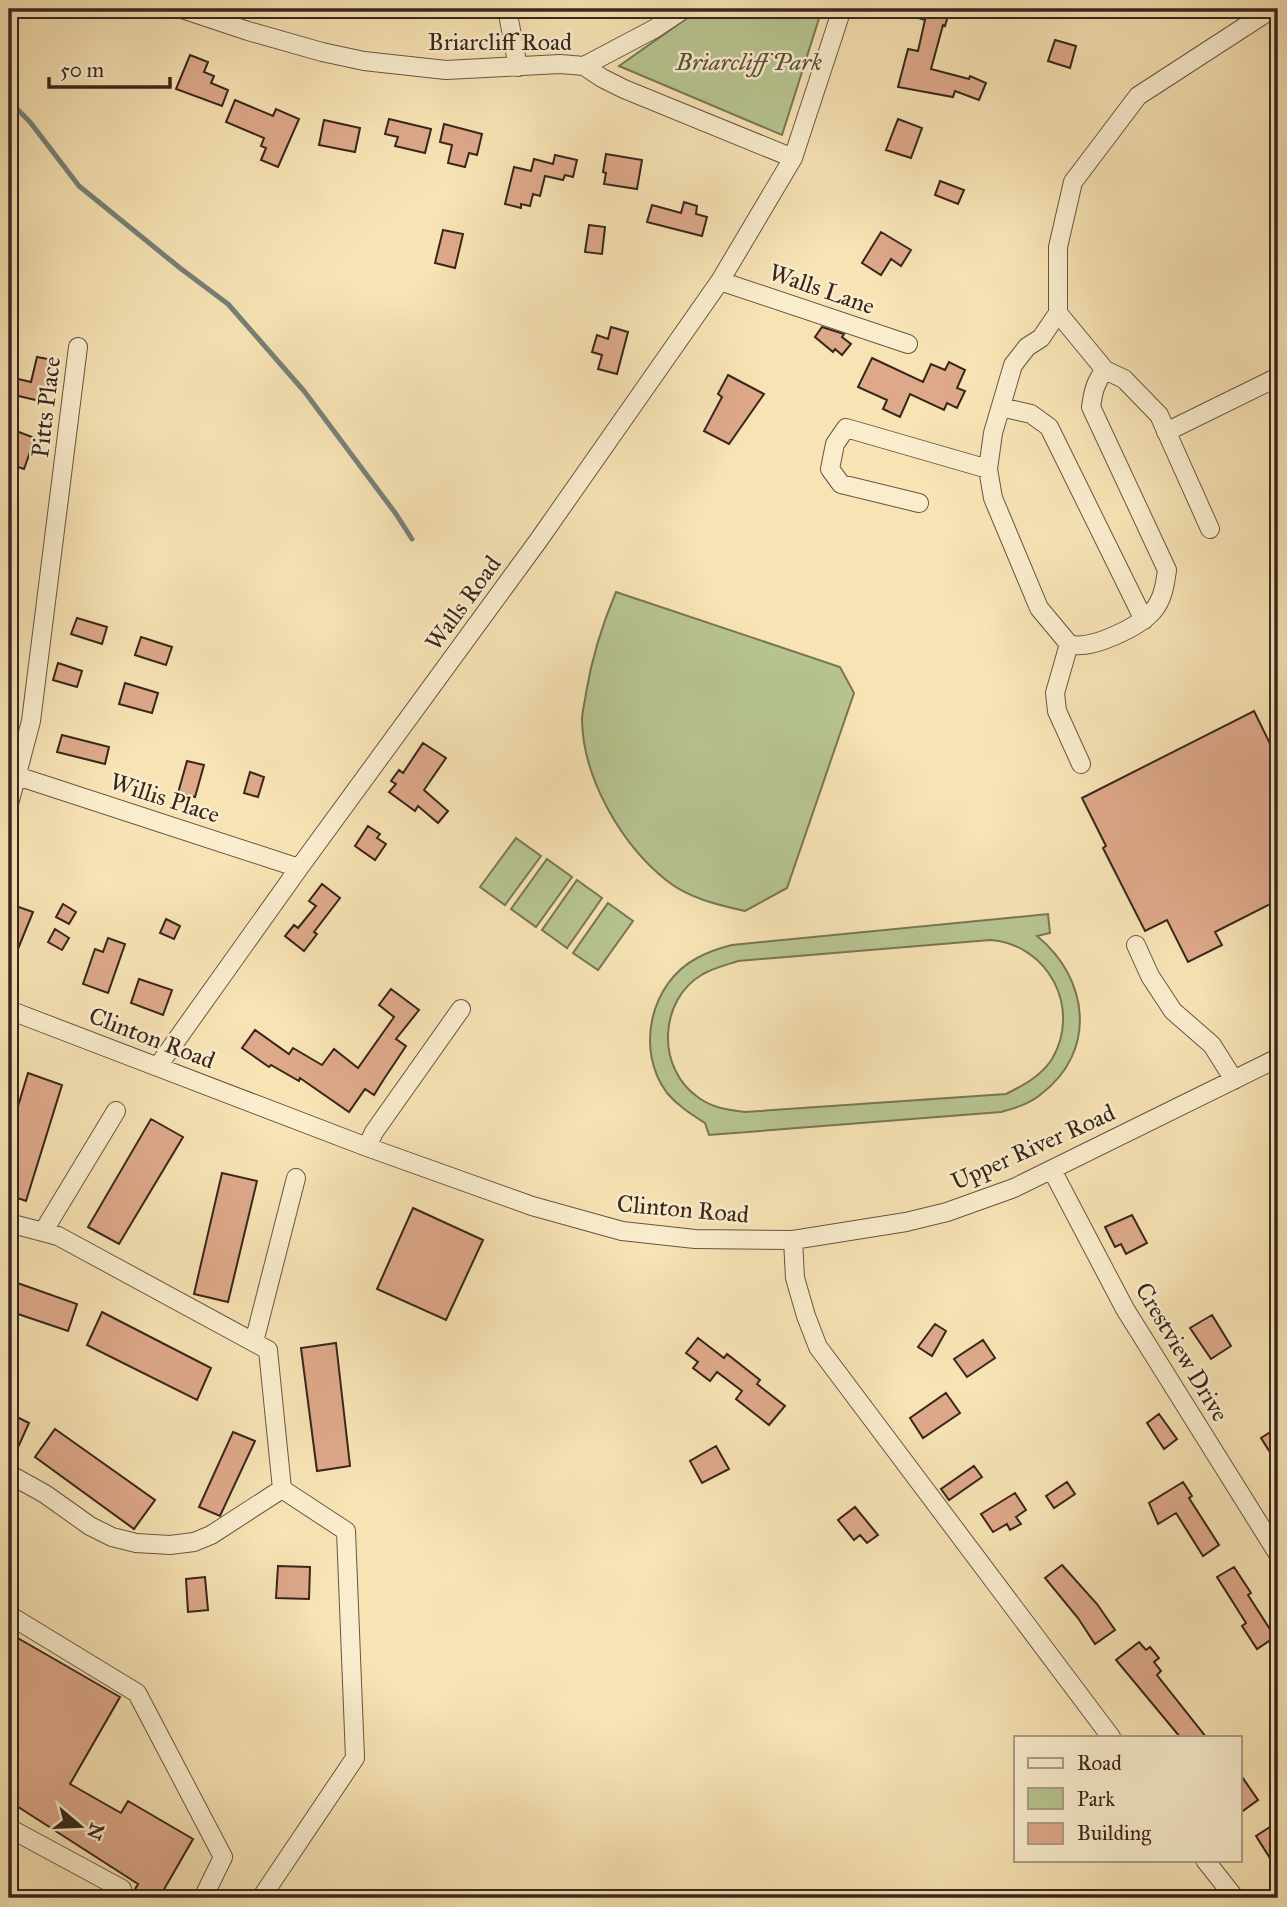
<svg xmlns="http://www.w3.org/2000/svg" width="1287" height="1907" viewBox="0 0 1287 1907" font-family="'IM FELL Great Primer',serif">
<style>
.green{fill:#b7c591;stroke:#787656;stroke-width:2;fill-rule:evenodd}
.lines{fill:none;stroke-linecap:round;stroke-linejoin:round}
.stream{stroke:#768178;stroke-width:5}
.building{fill:#dea98b;stroke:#38261c;stroke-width:2}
.minor-casing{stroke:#685542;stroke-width:20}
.minor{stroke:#faedce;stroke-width:18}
.labels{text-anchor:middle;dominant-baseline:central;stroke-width:5;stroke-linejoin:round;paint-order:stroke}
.street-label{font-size:24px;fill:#38261c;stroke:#faedce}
.park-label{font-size:24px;font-style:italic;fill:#584e39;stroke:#faedce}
</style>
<rect width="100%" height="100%" fill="#f7e3b4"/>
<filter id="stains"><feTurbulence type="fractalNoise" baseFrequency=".00286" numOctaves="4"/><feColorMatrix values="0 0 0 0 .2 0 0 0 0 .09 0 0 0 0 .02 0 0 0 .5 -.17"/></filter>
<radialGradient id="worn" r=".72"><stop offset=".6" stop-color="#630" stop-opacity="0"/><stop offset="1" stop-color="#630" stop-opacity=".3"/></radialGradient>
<path class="green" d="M700 9H822L782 135 619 66Z
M616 592 840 667 854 693 787 888 745 911C718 905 688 898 666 880 621 844 583 778 582 720 582 711 585 702 586 693 592 657 602 625 616 592Z
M516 838 541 856 505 905 480 887Z
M547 859 572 877 536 927 511 909Z
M577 880 602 898 567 948 542 930Z
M608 903 633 921 598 970 573 953Z
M1048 914 1050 933 1037 936C1089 978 1098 1052 1040 1095 1029 1104 1015 1108 1001 1112L709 1135 705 1123C691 1114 678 1106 667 1093 635 1050 650 983 697 958 708 952 720 948 732 945ZM990 940C1048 944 1082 1008 1052 1059 1041 1076 1024 1085 1006 1094L745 1112C728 1110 713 1108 699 1098 656 1069 658 1000 703 974 714 968 726 965 738 961Z"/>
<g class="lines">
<path class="stream" d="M9 101 30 122 79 186 180 268 228 304 304 391 396 514 412 539"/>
</g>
<path class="building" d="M900 9H950L945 26 943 25 931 69 969 79 970 76 986 83 979 100 955 91 953 97 898 87 908 49 918 51 925 20 899 12Z
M1055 40 1076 46 1070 68 1048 61Z
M190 55 208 62 204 72 214 76 211 83 228 90 222 106 176 89Z
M235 100 273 116 276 109 299 119 278 167 261 160 266 148 261 146 264 138 226 122Z
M389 119 431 129 425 153 395 146 398 137 385 134Z
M898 119 922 128 911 158 886 150Z
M324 120 360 128 355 152 319 145Z
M444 124 482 134 477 155 469 153 465 167 448 163 452 145 440 142Z
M606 154 642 160 637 189 604 184 606 173 603 172Z
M555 155 577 160 573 177 565 175 563 180 545 176 540 196 533 194 530 206 521 204V208L505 204 514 167 531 171 534 159 553 164Z
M940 181 964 190 958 204 935 195Z
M684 202 697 206 696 214 707 217 702 236 647 222 652 205 681 213Z
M589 225 605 227 602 254 585 252Z
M443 230 463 234 455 268 435 263Z
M881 232 911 250 901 266 891 259 881 275 862 263Z
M611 327 628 332 617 374 598 369 602 355 592 352 597 335 608 339Z
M822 327 844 334 842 337 851 344 842 355 835 349 833 352 815 337Z
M37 357 53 360 44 402 10 394 14 378 31 382Z
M872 358 923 382 931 364 945 370 949 362 965 370 957 388 965 391 957 408 947 403 944 410 910 394 900 417 883 409 887 400 858 387Z
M728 375 764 394 729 444 704 431 722 397 718 394Z
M16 431 35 438 24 469 9 464V451Z
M77 618 107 627 102 644 71 634Z
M141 637 172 647 166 665 135 655Z
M58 663 82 671 77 687 53 680Z
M125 683 158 693 152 713 119 704Z
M1254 711 1278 760V900L1215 932 1222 945 1188 962 1167 920 1145 931 1103 848 1106 846 1082 798Z
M62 735 109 747 105 764 57 752Z
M423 743 446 758 424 790 448 811 438 823 418 806 415 811 389 792 396 784 391 781 399 770 403 773Z
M187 761 204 765 195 797 178 793Z
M250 772 264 777 258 797 244 793Z
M368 826 380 834 377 838 386 844 375 860 355 846Z
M322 884 340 898 314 932 317 934 304 951 285 936 294 925 298 928 316 906 309 901Z
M63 904 76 912 69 924 56 917Z
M13 905 33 912 9 971V915Z
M166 919 180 926 174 939 160 933Z
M55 929 69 938 62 950 48 942Z
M108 938 125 944 108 993 83 984 95 949 103 952Z
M139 979 172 990 163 1015 131 1003Z
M391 989 419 1010 396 1039 406 1046 384 1079 374 1095 365 1089 349 1112 300 1078 299 1081 271 1065 269 1067 242 1048 255 1030 289 1054 293 1048 322 1065 334 1049 358 1068 394 1017 379 1005Z
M28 1073 62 1085 26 1201 9 1195V1136Z
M151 1119 183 1137 119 1244 88 1227Z
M222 1173 257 1181 228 1302 194 1294Z
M413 1208 483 1240 446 1320 377 1289Z
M1132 1215 1147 1243 1126 1254 1121 1244 1115 1247 1105 1227Z
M9 1280 77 1304 68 1331 9 1311Z
M102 1312 211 1368 197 1400 87 1345Z
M1212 1315 1231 1346 1211 1359 1190 1328Z
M935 1324 946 1331 932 1356 918 1347Z
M698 1338 724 1358 727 1354 760 1380 757 1384 785 1406 769 1425 736 1399 742 1391 717 1372 710 1381 693 1368 698 1362 686 1353Z
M983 1340 995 1358 967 1377 954 1359Z
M336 1343 350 1466 317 1471 301 1348Z
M946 1393 960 1413 923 1438 910 1418Z
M9 1413 29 1423 11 1463H9Z
M1159 1414 1177 1439 1164 1449 1147 1423Z
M1278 1427V1465L1261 1438Z
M55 1429 155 1500 134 1529 35 1457Z
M233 1432 255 1441 220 1516 199 1507Z
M716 1446 729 1469 702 1483 690 1461Z
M974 1466 982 1477 949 1500 941 1489Z
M1067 1482 1075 1494 1054 1508 1046 1496Z
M1183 1482 1192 1496 1189 1498 1219 1545 1203 1556 1176 1513 1158 1524 1149 1503Z
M1015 1493 1026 1510 1016 1517 1021 1524 1010 1530 1007 1524 993 1532 981 1514Z
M855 1507 878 1535 867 1543 860 1535 854 1540 838 1520Z
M1062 1565 1097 1604 1115 1630 1095 1644 1078 1618 1045 1578Z
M278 1566 310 1567 309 1599 276 1598Z
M1234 1567 1251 1593 1248 1595 1275 1637 1257 1649 1242 1626 1246 1623 1217 1577Z
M205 1577 208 1610 188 1612 186 1579Z
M9 1633 120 1697 70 1784 121 1813 128 1801 193 1839 159 1898H130L138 1884 9 1801Z
M1139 1642 1146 1650 1150 1647 1159 1658 1154 1662 1161 1671 1157 1675 1206 1737H1180L1116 1660Z
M1240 1774 1258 1800 1240 1813Z
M1273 1825 1278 1832V1871L1256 1836Z"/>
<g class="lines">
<defs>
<path id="minor" d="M182 9 248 31 322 52 364 61 446 70 560 64 584 66 654 29 684 9
M507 9 518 67
M9 12 14 9
M584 66 602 78 624 89 793 158
M720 281 908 344
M1058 313 1105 370 1124 379 1159 415 1210 529
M1001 407 1031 414 1049 427 1144 620
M1166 432 1278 377
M919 503 841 484 830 469 835 444 846 428 988 469
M1069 644C1090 651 1139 627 1153 611 1163 599 1165 585 1167 570L1091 407C1093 393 1095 382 1105 370
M1081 764 1057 711 1055 693 1069 644 1039 608 993 498 988 469 993 433 1013 365 1027 347 1041 338 1058 313V247L1073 182 1138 96 1272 9
M17 776 299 868
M9 804 31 721 78 347
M1136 945 1150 976 1173 1011 1212 1045 1234 1080
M9 1010 367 1147 532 1206 622 1231 695 1239 793 1240 906 1222 947 1212 1014 1188 1278 1058
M158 1066 299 868 538 541 720 281 793 158 842 9
M367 1147 374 1132 461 1009
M1052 1170 1125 1309 1278 1554
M9 1223 58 1236 268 1350 282 1489 346 1531 355 1758 261 1898
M43 1232 116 1111
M793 1240 795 1278 806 1316 818 1347 1111 1737
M254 1342 296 1178
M9 1474 45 1494 90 1526 112 1537 136 1543 170 1545 194 1542 211 1535 282 1489
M9 1615 137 1693 223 1857 203 1898
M9 1828 122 1889 117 1898
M1205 1860 1235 1898"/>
</defs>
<use href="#minor" class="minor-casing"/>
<use href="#minor" class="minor"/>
</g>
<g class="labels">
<g class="street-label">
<text x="500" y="42">Briarcliff Road</text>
<text transform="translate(822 289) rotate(19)">Walls Lane</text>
<text transform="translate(46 407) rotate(-83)">Pitts Place</text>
<text transform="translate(463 603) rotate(-54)">Walls Road</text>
<text transform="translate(165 798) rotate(18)">Willis Place</text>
<text transform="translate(152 1038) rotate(21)">Clinton Road</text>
<text transform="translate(1033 1147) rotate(-24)">Upper River Road</text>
<text transform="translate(683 1209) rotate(5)">Clinton Road</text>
<text transform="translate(1182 1352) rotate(59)">Crestview Drive</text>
</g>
<g class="park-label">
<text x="749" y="62">Briarcliff Park</text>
</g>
</g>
<rect width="1287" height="1907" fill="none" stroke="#f7e3b4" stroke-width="35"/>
<rect x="10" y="10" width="1266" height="1886" fill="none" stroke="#38261c" stroke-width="3.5"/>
<rect x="18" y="18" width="1252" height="1872" fill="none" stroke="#38261c" stroke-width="2"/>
<rect x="1014" y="1736" width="228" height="126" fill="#faedce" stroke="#ac9d87" stroke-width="2"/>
<rect x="1028" y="1758" width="35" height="10" fill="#faedce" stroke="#ac9d87" stroke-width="2"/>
<text x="1077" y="1770" font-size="21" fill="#38261c">Road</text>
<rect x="1028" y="1788" width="35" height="21" fill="#b7c591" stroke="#ac9d87" stroke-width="2"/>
<text x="1077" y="1806" font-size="21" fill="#38261c">Park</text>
<rect x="1028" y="1823" width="35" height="21" fill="#dea98b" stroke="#ac9d87" stroke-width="2"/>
<text x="1077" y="1840" font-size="21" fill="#38261c">Building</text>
<g transform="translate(80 1826) rotate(109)" stroke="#faedce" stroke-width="5" paint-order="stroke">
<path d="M0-5L12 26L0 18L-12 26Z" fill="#38261c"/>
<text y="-10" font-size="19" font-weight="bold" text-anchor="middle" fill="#38261c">N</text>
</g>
<path d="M49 77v10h121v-10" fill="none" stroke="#38261c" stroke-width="3.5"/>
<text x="60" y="77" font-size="21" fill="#38261c" stroke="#faedce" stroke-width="5" paint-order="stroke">50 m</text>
<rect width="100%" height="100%" filter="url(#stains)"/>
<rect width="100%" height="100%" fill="url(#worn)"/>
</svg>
